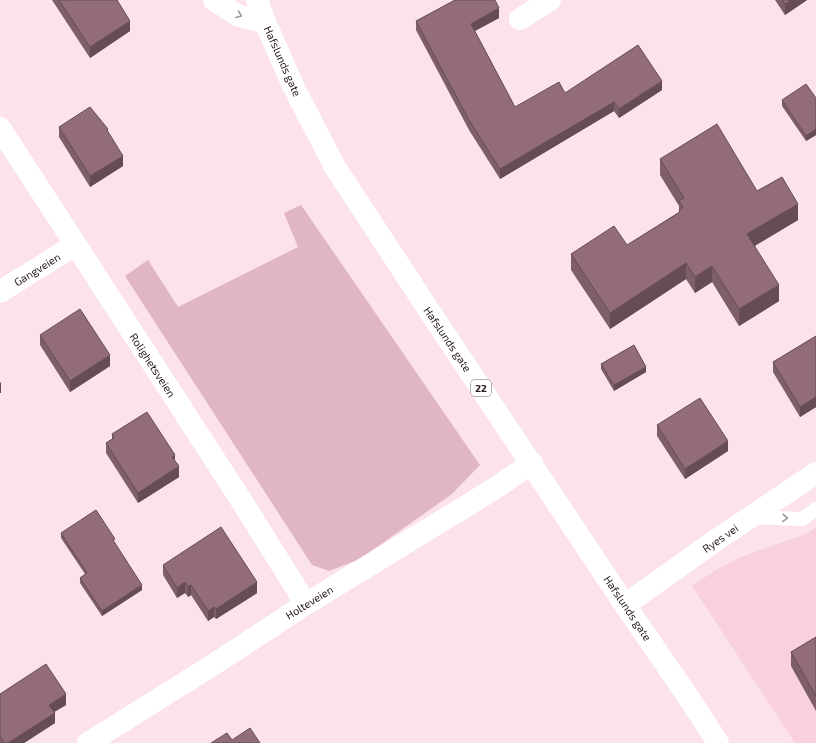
<svg xmlns="http://www.w3.org/2000/svg" width="816" height="743" viewBox="0 0 816 743" font-family="'Exo 2',sans-serif">
<style>
.built{fill:#f9d1de}
.green{fill:#e0b6c3}
.lines{fill:none;stroke-linecap:round;stroke-linejoin:round}
.service{stroke:#fff;stroke-width:14}
.minor{stroke:#fff;stroke-width:22}
.trunk{stroke:#fff;stroke-width:22}
.wall{fill:#7e5e68}
.shaded-wall{fill:#664c55}
.building{fill:#926d79;stroke:#664c55}
.oneway{stroke:#9f989a}
.labels{text-anchor:middle;dominant-baseline:central;stroke-width:4;stroke-linejoin:round;paint-order:stroke}
.shield{fill:#fff;stroke:#695f62;stroke-width:1}
.shield-label{font-size:10px;font-weight:bold;fill:#291a1f}
.street-label{font-size:11px;fill:#291a1f;stroke:#fff}
</style>
<rect width="100%" height="100%" fill="#fce2ea"/>
<path class="built" d="M816 527V743H795L692 586 716 570 738 558 806 534Z"/>
<path class="green" d="M301 205 480 465 452 494 360 559 329 571 312 565 125 276 148 260 178 307 298 247 284 213Z"/>
<g class="lines">
<path class="service" d="M751 517 802 519 816 509"/>
<path class="minor" d="M214 0 239 16 265 22
M520 19 550 0
M0 128 241 500 306 604
M0 292 75 245
M625 605 712 543 816 473
M88 743 216 663 306 604 494 489 532 463"/>
<path class="trunk" d="M257 0 265 22 294 88 335 167 432 315 625 605 691 701 718 743"/>
</g>
<path class="wall" d="M52 0H117L130 31 90 58Z
M775 0H807L785 15Z
M499 18 475 31 515 107 565 93 662 90 619 118 614 111 500 179 469 130 416 30V21Z
M816 98V135L806 141 782 106V100Z
M59 127 108 133 123 166 90 187 59 137Z
M660 159 757 191 798 220 755 246 779 301 739 326 712 282 695 293 686 279 610 329 571 270V254L627 245 679 212V206L660 175Z
M40 335 110 366 70 392 40 345Z
M816 336V407L800 417 773 372V362Z
M601 364 646 372 614 391 601 369Z
M657 425 728 451 685 479 657 436Z
M112 434 179 477 138 503 106 453V443L112 439Z
M61 533 115 544 142 590 102 616 80 583V578L85 574 61 538Z
M163 565 257 593 216 619 214 617 208 621 191 595 188 597 185 593 177 598 163 575Z
M816 637V711L791 666V652Z
M0 694 66 705 54 712 55 723 24 743H0Z"/>
<path class="shaded-wall" d="M791 0H807L785 15V4Z
M499 8V18L471 33V24Z
M130 21V31L90 58V47Z
M662 81V90L619 118V109Z
M614 102V111L500 179V169Z
M816 129V135L806 141V136Z
M123 156V166L90 187V176Z
M798 204V220L747 250V234Z
M686 263V279L610 329V313Z
M712 266V282L695 293V277Z
M779 285V301L739 326V309Z
M110 355V366L70 392V381Z
M646 367V372L614 391V385Z
M1 382V393H0V383Z
M816 397V407L800 417V407Z
M728 441V451L685 479V469Z
M175 455V465L172 457Z
M179 466V477L138 503V493Z
M185 582V593L177 598V588Z
M257 582V593L216 619V609Z
M142 585V590L102 616V611Z
M191 585V595L188 597V587Z
M214 607V617L208 621V611Z
M66 694V705L49 715V705Z
M55 713V723L24 743H8Z"/>
<path class="building" d="M59 0H117L130 21 90 47Z
M455 0H495L499 8 471 24 515 107 559 82 565 93 638 45 662 81 619 109 614 102 500 169 469 120 416 21Z
M782 0H791L785 4Z
M806 84 816 98V129L806 136 782 100Z
M90 107 108 129 107 130 123 156 90 176 59 127Z
M717 124 757 191 782 177 798 204 747 234 779 285 739 309 712 266 695 277 686 263 610 313 571 254 614 226 627 245 680 212 679 210 683 207 679 201 684 198 660 159Z
M80 309 110 355 70 381 40 335Z
M816 336V397L800 407 773 362Z
M634 345 646 367 614 385 601 364Z
M700 398 728 441 685 469 657 425Z
M147 412 175 455 172 457 179 466 138 493 106 443 114 438 112 434Z
M96 510 115 539 113 540 142 585 102 611 80 578 87 573 61 533Z
M221 527 257 582 216 609 214 607 208 611 191 585 188 587 185 582 177 588 163 565Z
M816 637V696L791 652Z
M46 664 66 694 49 705 55 713 8 743H4L0 736V694Z
M250 728 260 743H211L227 733 232 740Z"/>
<defs><path id="oneway-chevron" d="M-2-3.5L2.5 0L-2 3.5" fill="none" stroke-width="1.6" stroke-linecap="round" stroke-linejoin="round"/></defs>
<g class="oneway">
<use href="#oneway-chevron" transform="translate(239 15) rotate(22)"/>
<use href="#oneway-chevron" transform="translate(785 518) rotate(2)"/>
</g>
<g class="labels">
<rect class="shield" x="471" y="380" width="20" height="16" rx="3"/>
<g class="shield-label">
<text x="481" y="388">22</text>
</g>
<g class="street-label">
<text transform="translate(283 61) rotate(66)">Hafslunds gate</text>
<text transform="translate(37 269) rotate(-32)">Gangveien</text>
<text transform="translate(448 339) rotate(56)">Hafslunds gate</text>
<text transform="translate(153 365) rotate(57)">Rolighetsveien</text>
<text transform="translate(720 538) rotate(-35)">Ryes vei</text>
<text transform="translate(309 602) rotate(-32)">Holteveien</text>
<text transform="translate(628 608) rotate(56)">Hafslunds gate</text>
</g>
</g>
</svg>
